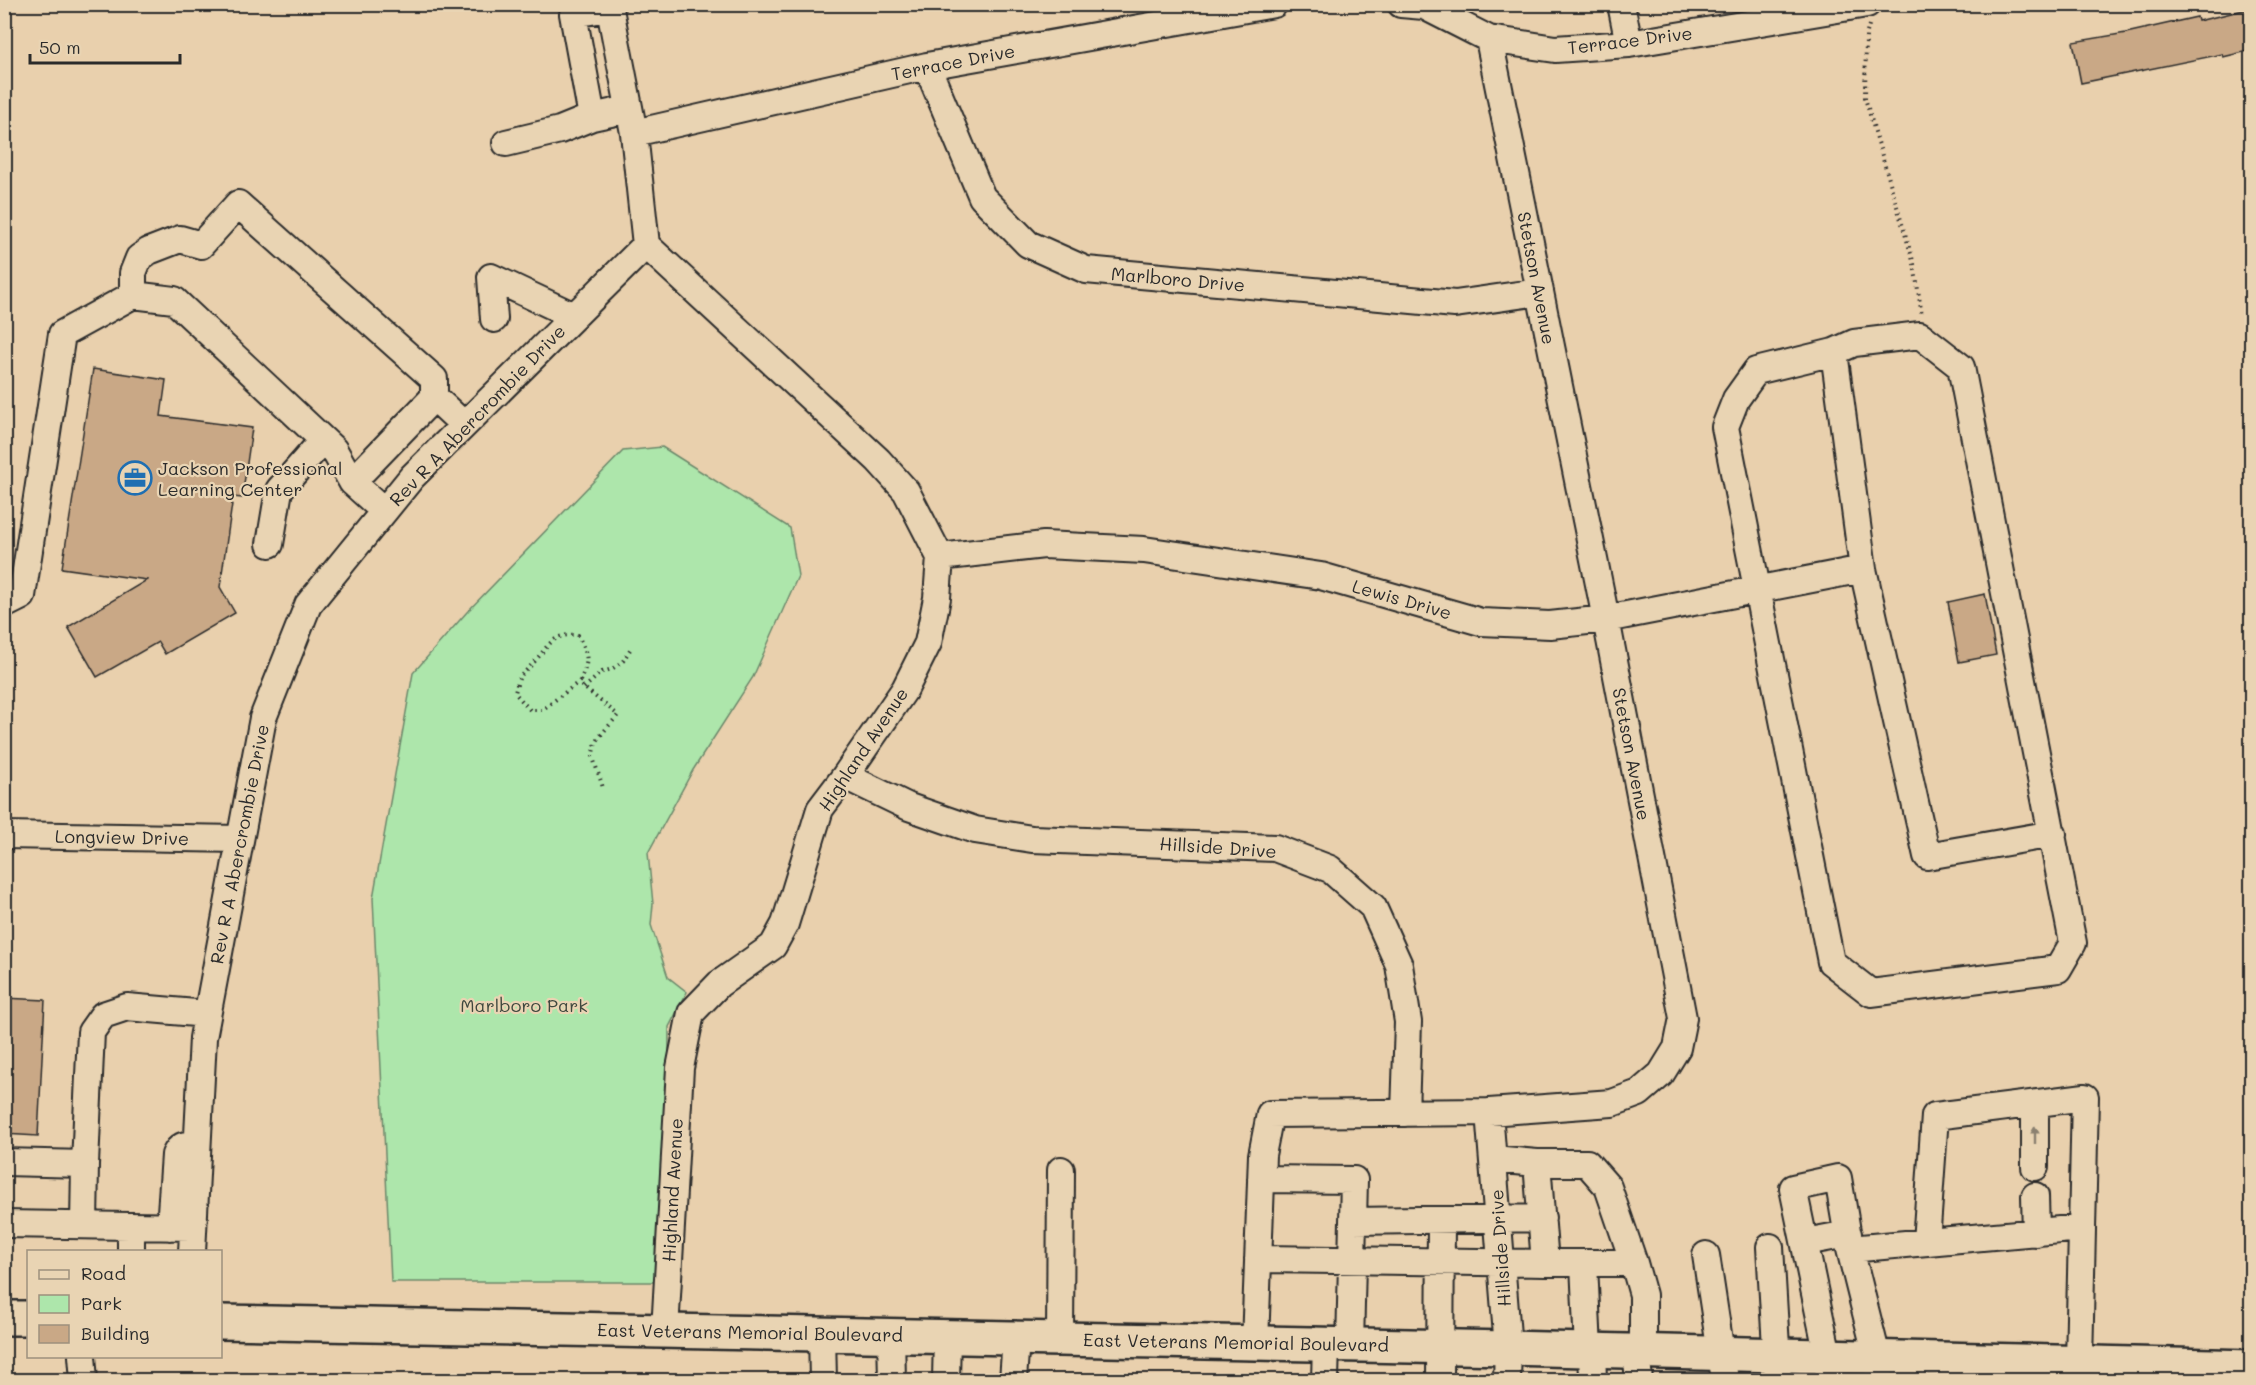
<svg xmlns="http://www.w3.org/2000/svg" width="2256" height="1385" viewBox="0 0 2256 1385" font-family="Mali,sans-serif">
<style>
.green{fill:#ade6ab;stroke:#6c886b;stroke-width:1.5}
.building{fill:#c9a886;stroke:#2b2b2b;stroke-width:1.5}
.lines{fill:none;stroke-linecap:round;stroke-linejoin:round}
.minor-casing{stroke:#2b2b2b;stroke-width:30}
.major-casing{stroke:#2b2b2b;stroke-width:38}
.path{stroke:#2b2b2b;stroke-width:4;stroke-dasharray:1.5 4.5;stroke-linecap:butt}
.minor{stroke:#e9d4b3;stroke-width:26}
.major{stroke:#e9d4b3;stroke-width:33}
.oneway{fill:#8a806f}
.labels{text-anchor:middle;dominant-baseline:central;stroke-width:4.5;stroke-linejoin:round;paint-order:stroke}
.street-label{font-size:18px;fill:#2b2b2b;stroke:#e9d4b3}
.poi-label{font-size:18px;fill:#2b2b2b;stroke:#e9d4b3;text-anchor:start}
.park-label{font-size:18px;fill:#3e473e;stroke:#e9d4b3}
</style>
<rect width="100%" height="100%" fill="#e9d0ad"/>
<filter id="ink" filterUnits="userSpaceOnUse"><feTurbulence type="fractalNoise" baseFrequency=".0167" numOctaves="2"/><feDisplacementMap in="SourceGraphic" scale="12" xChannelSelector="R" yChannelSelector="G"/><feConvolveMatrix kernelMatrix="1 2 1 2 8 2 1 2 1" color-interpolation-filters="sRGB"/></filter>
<g filter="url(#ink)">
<path class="green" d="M662 447 790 528 798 576 753 677 693 770 648 853 653 904 651 925 668 977 687 992 669 1027 667 1282H391L373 898 413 673 467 612 623 451Z"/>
<path class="building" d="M2252 8V50L2223 57 2222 54 2081 83 2073 42 2126 33 2197 17 2198 21Z
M93 369 166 380 161 416 252 428 242 498 233 497 220 587 235 613 165 654 158 642 97 677 68 627 147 580 62 568Z
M1985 594 1996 655 1959 662 1948 602Z
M4 998 45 1000 38 1136 4 1134Z"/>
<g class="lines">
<defs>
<path id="minor" d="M1401 4 1424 6 1489 39 1555 49 1629 44 1867 4
M1621 4 1629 44
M609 8 573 14 592 117 629 109
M927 66 982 197 1028 244 1086 270 1455 304 1540 292
M634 133 927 66 1274 4
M506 143 560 130 592 117
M646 245 878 460 906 491 940 557 937 598 928 643 905 689 845 776 820 809 785 924 773 946 719 984 691 1013 680 1068 665 1331
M133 295V273L139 258 149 251 180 239 201 245 238 204 434 379V397L464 425
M494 319 491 277 574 316
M1920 335 1961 367 2073 943 2058 969 1871 993 1831 962 1725 427 1736 399 1756 371 1834 352 1854 343Z
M1834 352 1863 569 1927 856 2053 834
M352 482 434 397
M270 544 279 490 323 440
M940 557 1044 545 1144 550 1321 576 1481 622 1550 625 1606 619 1863 569
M4 605 22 596 62 334 133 295 174 300 334 450 352 482 384 511
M845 776 909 807 975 830 1032 839 1275 848 1330 869 1373 907 1399 965 1408 1022 1405 1113
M4 835 240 839
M1489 1112 1508 1348 1507 1380
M1493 1159 1537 1163
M4 1162 85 1164 91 1032 103 1015 127 1007 207 1014
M2035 1167V1104
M1261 1179 1354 1180 1350 1345
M2035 1196 2036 1233
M1353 1221 1542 1218
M4 1224 192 1227
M84 1225 85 1164
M170 1227 175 1155C180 1144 185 1145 196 1144
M1805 1242 1848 1234
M1926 1242 1935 1116 2085 1097 2079 1363
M1770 1247 1778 1380
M1850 1249 2082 1228
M131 1252V1226
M192 1252 203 1038 263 718 308 605 412 477 646 245 634 133 609 4
M1706 1255 1725 1380
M1258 1259 1545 1263
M1634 1263 1608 1187 1587 1163H1537L1545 1263H1634L1643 1295V1351
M1584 1264 1588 1350
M822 1334 823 1380
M891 1335 892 1380
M1060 1339 1061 1170
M1255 1343 1262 1155 1270 1114 1489 1112 1612 1103 1639 1093 1661 1074 1677 1048 1683 1018 1606 619 1489 39
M1592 1350 1593 1380
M1636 1351 1639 1380
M82 1356 84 1380
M946 1380 947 1336
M1013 1380 1016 1338
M1325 1380 1326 1344
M1440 1380 1441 1220
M1829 1380 1828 1356 1793 1188 1838 1178 1850 1249 1877 1357 1879 1380"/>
<path id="major" d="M4 1318H28
M220 1322 1508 1348 2252 1367"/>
</defs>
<use href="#minor" class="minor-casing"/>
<use href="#major" class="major-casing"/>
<path class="path" d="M1869 25 1866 36 1865 98 1914 264 1922 316
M580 681 542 710H530L515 693C520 670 521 678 535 661 549 645 553 633 578 635 588 657 590 658 580 681L582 686 618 715C609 727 593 739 593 756 593 760 601 780 603 788
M584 688 602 672 612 669 623 661 631 648"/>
<use href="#minor" class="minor"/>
<use href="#major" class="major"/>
</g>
<defs><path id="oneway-solid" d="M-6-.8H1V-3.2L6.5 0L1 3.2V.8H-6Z" transform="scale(1.5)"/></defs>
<use class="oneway" href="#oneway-solid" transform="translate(2035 1135) rotate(-90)"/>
</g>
<defs>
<symbol id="office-ring" viewBox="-11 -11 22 22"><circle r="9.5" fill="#e9d4b3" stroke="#1f6fb2" stroke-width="1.5"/><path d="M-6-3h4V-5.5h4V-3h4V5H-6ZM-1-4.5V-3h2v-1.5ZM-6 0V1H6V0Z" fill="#1f6fb2"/></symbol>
</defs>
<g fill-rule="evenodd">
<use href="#office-ring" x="116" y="459" width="38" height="38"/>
</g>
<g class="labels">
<g class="street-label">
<text transform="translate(1630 40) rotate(-7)">Terrace Drive</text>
<text transform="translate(953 62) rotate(-11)">Terrace Drive</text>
<text transform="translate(1537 278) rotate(79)">Stetson Avenue</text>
<text transform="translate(1178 279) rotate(5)">Marlboro Drive</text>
<text transform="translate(477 415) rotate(-46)">Rev R A Abercrombie Drive</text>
<text transform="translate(1402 599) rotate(16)">Lewis Drive</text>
<text transform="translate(863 749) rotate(-56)">Highland Avenue</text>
<text transform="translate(1632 754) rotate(79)">Stetson Avenue</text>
<text transform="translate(122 837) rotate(1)">Longview Drive</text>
<text transform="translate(239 844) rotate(-79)">Rev R A Abercrombie Drive</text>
<text transform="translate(1218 847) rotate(4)">Hillside Drive</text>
<text transform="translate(672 1190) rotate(-87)">Highland Avenue</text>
<text transform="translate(1500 1248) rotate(-94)">Hillside Drive</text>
<text transform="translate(750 1332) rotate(1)">East Veterans Memorial Boulevard</text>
<text transform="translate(1236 1342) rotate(1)">East Veterans Memorial Boulevard</text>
</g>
<g class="poi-label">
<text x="158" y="468">Jackson Professional<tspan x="158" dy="21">Learning Center</tspan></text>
</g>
<g class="park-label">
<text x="524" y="1005">Marlboro Park</text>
</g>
</g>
<rect width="2256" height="1385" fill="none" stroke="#e9d4b3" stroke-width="24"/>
<rect x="12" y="12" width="2232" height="1361" fill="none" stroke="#2b2b2b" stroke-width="2" filter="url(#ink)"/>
<rect x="27" y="1250" width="195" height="108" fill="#e9d4b3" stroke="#9d907d" stroke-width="1.5"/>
<rect x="39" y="1270" width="30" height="9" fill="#e9d4b3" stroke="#9d907d" stroke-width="1.5"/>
<text x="81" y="1280" font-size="18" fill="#2b2b2b">Road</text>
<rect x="39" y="1295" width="30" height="18" fill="#ade6ab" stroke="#9d907d" stroke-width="1.5"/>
<text x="81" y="1310" font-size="18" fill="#2b2b2b">Park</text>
<rect x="39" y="1325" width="30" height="18" fill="#c9a886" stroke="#9d907d" stroke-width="1.5"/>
<text x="81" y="1340" font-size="18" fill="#2b2b2b">Building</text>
<path d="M30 54v9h150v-9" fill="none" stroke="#2b2b2b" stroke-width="3"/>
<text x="39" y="54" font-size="18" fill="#2b2b2b" stroke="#e9d4b3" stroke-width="4.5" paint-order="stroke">50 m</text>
</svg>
